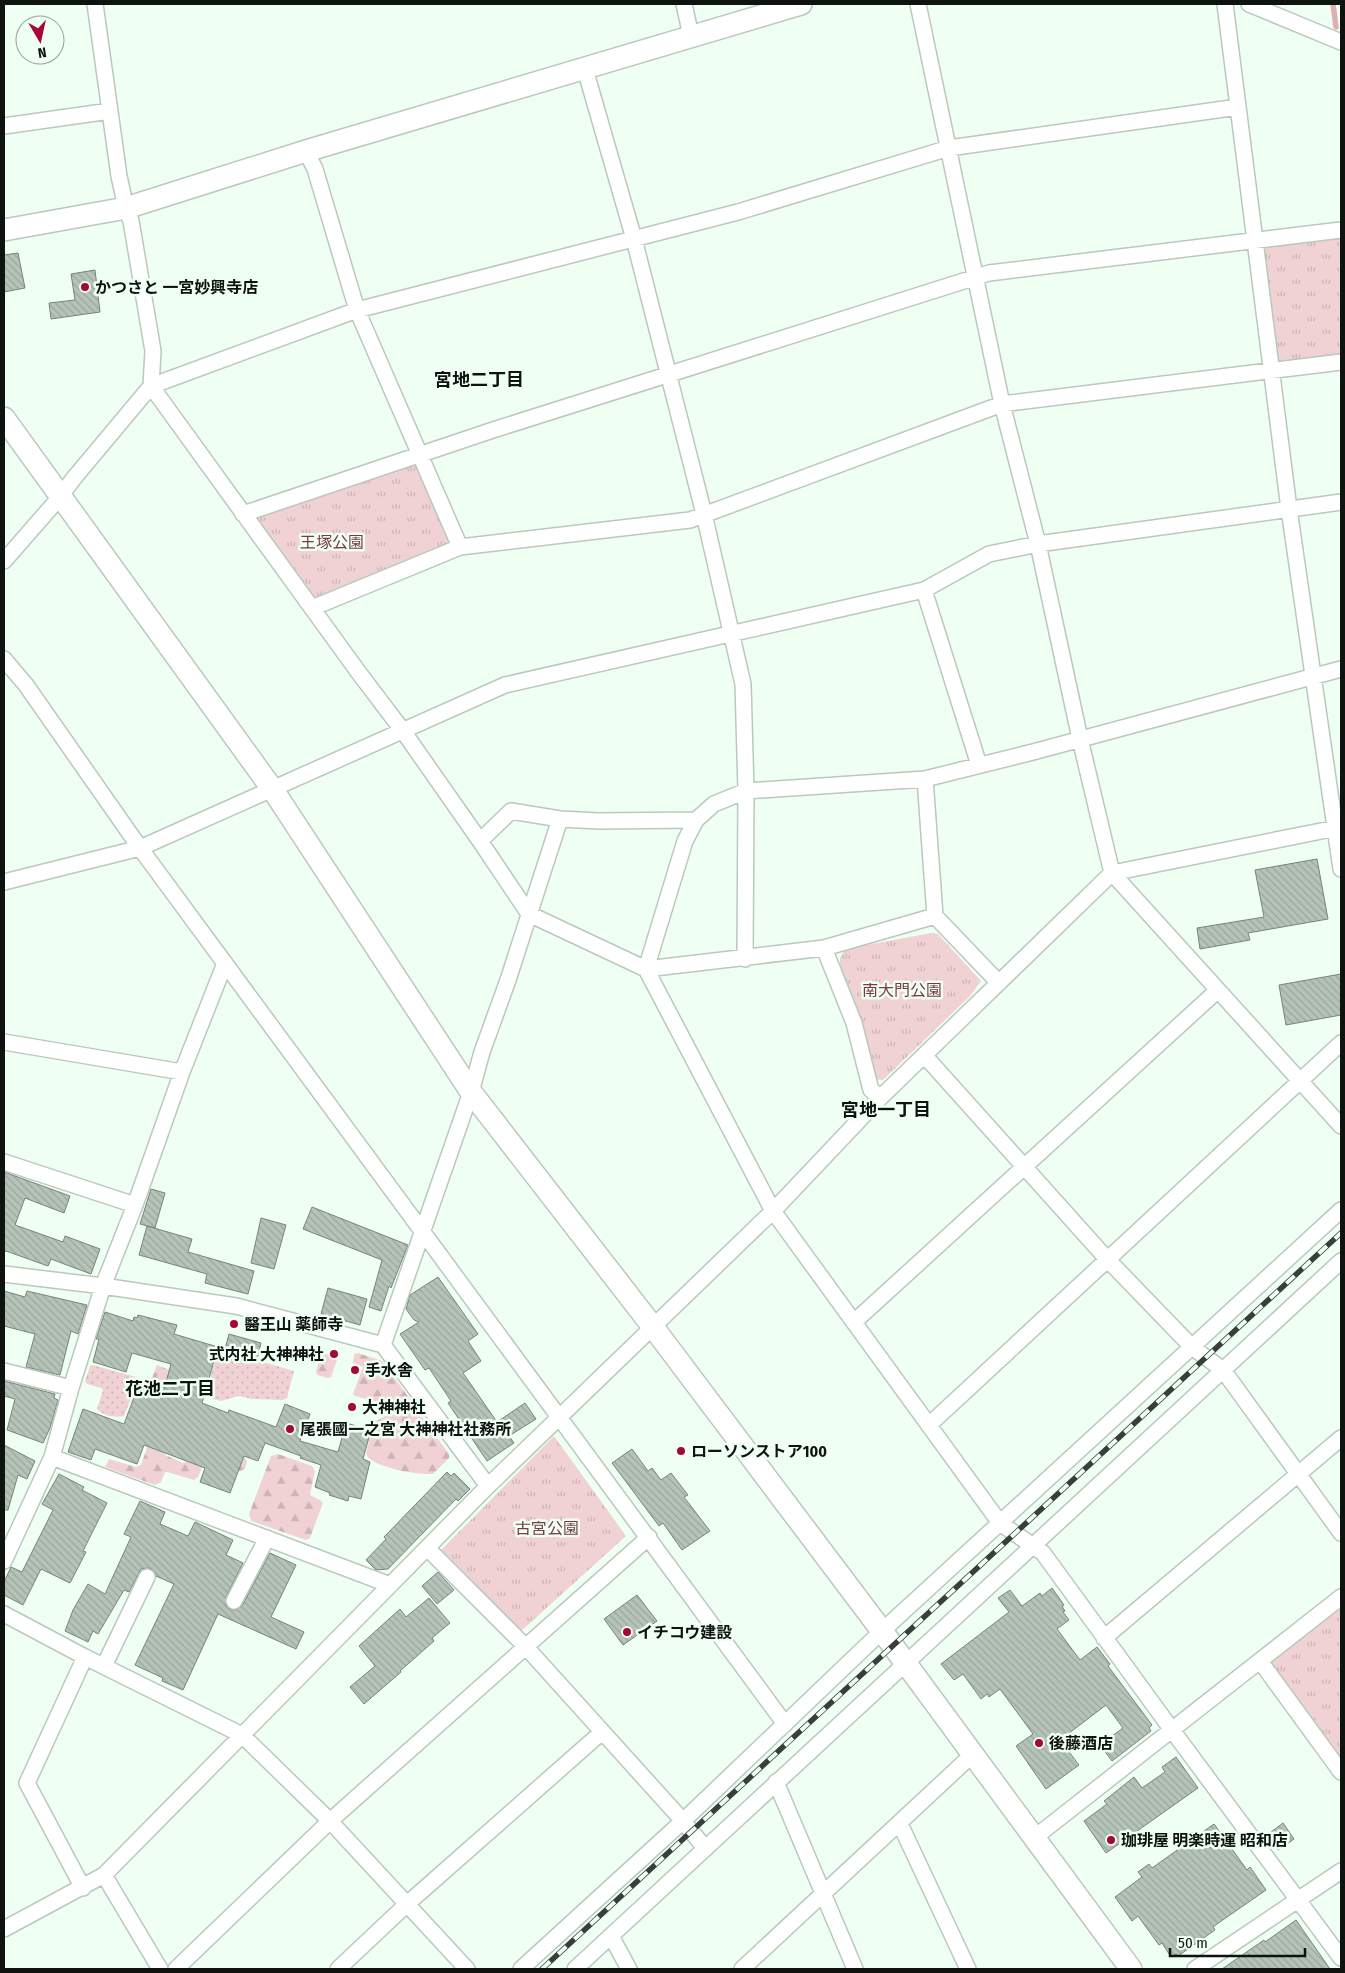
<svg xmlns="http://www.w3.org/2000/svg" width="1345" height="1973" viewBox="0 0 1345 1973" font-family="'Fira Sans Condensed','Noto Sans JP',sans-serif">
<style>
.forest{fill:url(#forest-firs)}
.cemetery{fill:url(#cemetery-stones)}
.park{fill:url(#park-tufts)}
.garden{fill:url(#garden-dots)}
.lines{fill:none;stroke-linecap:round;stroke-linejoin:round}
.stream{stroke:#deb0b3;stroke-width:5.5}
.building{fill:url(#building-back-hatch);stroke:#77847a}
.street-casing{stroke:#bac8bd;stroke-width:18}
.secondary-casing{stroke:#bac8bd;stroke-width:24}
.street{stroke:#fff;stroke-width:15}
.secondary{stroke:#fff;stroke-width:21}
.rail-casing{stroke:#383f3a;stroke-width:5.5}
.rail{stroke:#f0fff4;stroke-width:4;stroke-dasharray:11;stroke-linecap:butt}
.poi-dot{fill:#a4073a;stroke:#f0fff4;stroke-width:2}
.labels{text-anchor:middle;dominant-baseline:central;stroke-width:5;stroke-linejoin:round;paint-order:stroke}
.poi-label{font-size:16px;font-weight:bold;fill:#0e1310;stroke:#f0fff4;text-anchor:start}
.park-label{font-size:16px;fill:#773b43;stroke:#f0fff4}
.neighbourhood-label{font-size:18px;font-weight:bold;fill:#0e1310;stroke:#f0fff4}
</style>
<defs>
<pattern id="forest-firs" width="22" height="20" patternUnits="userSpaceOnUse" patternTransform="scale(1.25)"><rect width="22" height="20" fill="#f0d2d4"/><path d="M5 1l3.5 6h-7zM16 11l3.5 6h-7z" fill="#cdb3b5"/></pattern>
<pattern id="cemetery-stones" width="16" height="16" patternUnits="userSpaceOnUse" patternTransform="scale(1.25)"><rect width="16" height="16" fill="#f0d2d4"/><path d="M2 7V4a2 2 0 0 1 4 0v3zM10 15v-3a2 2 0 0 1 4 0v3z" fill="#cdb3b5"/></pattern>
<pattern id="park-tufts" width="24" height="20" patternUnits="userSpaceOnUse" patternTransform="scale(1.25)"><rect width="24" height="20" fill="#f0d2d4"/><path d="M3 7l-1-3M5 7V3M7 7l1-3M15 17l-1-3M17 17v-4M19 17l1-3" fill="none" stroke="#cdb3b5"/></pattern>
<pattern id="garden-dots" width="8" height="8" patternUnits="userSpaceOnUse" patternTransform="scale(1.25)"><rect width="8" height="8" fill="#f0d2d4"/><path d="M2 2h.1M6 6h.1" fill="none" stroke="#cdb3b5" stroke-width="1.8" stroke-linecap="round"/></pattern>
<pattern id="building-back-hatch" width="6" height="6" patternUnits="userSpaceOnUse" patternTransform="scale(1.25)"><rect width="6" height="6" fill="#b5c3b8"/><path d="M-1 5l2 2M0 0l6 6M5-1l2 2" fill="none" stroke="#9aa79d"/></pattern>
</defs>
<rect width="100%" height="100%" fill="#f0fff4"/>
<path class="forest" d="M324 1353 335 1357 337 1360 331 1377 328 1378 317 1375 316 1372 321 1354Z
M358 1353 382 1361 410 1399V1401L396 1407 355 1396 353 1394 363 1367 353 1363 354 1354Z
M411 1409H416L449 1454V1458L433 1474C419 1475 372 1468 366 1454L373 1423 387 1415H401Z
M150 1439 168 1443 165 1455 183 1463 187 1461 194 1443 244 1457 247 1461 245 1469 240 1471 209 1460H205L198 1477 194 1480 167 1472H165L161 1482 155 1485 105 1467 109 1459 136 1467 141 1465Z
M278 1454 312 1466 315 1471 310 1495 320 1500 323 1503 310 1538 306 1540 251 1521 249 1514 271 1456Z"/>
<path class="cemetery" d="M157 1365 190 1378 184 1396 150 1383Z"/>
<path class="park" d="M1341 236V358L1276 365 1261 245Z
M417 461 452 545 313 603 253 517Z
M931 933 938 934 981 981 970 996 883 1080 875 1079 840 966V958L845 949Z
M554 1436 626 1536 519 1633 441 1550Z
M1341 1601V1767L1264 1661Z"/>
<path class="garden" d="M230 1337 244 1341 241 1355 294 1371 287 1398 283 1400 253 1399 239 1396 221 1401 189 1392 193 1377 209 1381 215 1361 222 1362Z
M93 1365 136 1377 138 1381 124 1416C116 1418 103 1416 97 1409L103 1390 101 1388 87 1384 85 1381 90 1366Z"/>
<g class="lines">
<path class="stream" d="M1333 4 1336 27"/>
</g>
<path class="building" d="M18 253 25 288 4 292V255Z
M95 270 100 312 51 319 49 303 75 300 71 274Z
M1317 859 1328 919 1248 933 1250 940 1200 949 1197 928 1264 917 1255 870Z
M1341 974V1015L1286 1025 1279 985Z
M4 1172 70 1196 64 1213 25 1198 15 1225 63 1242 65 1236 100 1249 91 1274 51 1259 48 1266 6 1251 4 1252Z
M151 1189 165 1193 155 1228 140 1224Z
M312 1207 408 1245 391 1288 389 1286 381 1311 369 1307 382 1260 303 1229Z
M261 1218 286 1225 274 1269 251 1263Z
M147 1226 192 1239 188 1252 254 1271 248 1294 205 1283 207 1274 139 1255Z
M438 1277 478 1334 468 1341 481 1361 463 1373 497 1422 525 1403 536 1419 509 1436 514 1443 487 1461 448 1403 451 1401 429 1368 425 1370 400 1334 419 1322 414 1320 406 1309 410 1295Z
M328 1288 367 1299 360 1325 321 1314Z
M4 1291 25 1297 27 1291 87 1305 78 1334 71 1331 60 1375 26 1367 35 1334 4 1326Z
M105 1312 133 1321 134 1317 137 1318 138 1315 177 1325 174 1334 218 1347 202 1403 228 1413 229 1410 276 1427 285 1404 310 1414 300 1441 338 1452 346 1423 371 1430 363 1459 370 1462 361 1499 349 1496 348 1501 329 1495 330 1493 315 1487 321 1465 300 1458 301 1456 265 1443 258 1461 244 1456 230 1493 200 1482 205 1468 144 1445 137 1464 95 1449 91 1460 68 1452 83 1409 124 1424 139 1384 163 1393 171 1364 132 1353 126 1372 93 1362 99 1339H96Z
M229 1334 261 1343 257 1359 225 1349Z
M4 1381 55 1394 54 1398 58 1400 50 1428 43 1443 7 1430 15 1399 4 1396Z
M4 1445 35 1461 27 1479 18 1475 8 1510H4Z
M632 1449 648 1471 652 1468 661 1480 671 1473 688 1495 684 1497 710 1531 682 1550 663 1523 659 1526 612 1463Z
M447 1472 451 1476 454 1473 470 1489 458 1501 456 1499 388 1569 376 1570 366 1560 386 1539 384 1537Z
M59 1474 84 1487 82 1490 107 1503 83 1551 86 1552 70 1583 41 1569 23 1605 4 1595V1582L11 1567 22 1572 53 1510 42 1504Z
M140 1501 165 1512 160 1524 188 1536 195 1522 233 1540 226 1555 243 1563 226 1597V1606L230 1609 235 1610 242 1606 270 1553 296 1565 271 1617 304 1632 296 1649 218 1614 183 1690 162 1681 163 1678 135 1665 174 1584 156 1576 151 1569 147 1568 141 1569 129 1592 124 1590 98 1634 93 1631 88 1642 65 1631 73 1610 88 1584 105 1594 131 1537 124 1534Z
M438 1572 454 1590 437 1604 422 1586Z
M1052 1588 1064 1605 1062 1606 1065 1611 1063 1612 1069 1620 1057 1629 1080 1660 1097 1647 1110 1664 1108 1666 1152 1725 1149 1728 1151 1731 1112 1761 1100 1745 1123 1728 1106 1705 1060 1740 1079 1765 1046 1789 1016 1746 1033 1734 1000 1689 989 1697 987 1694 981 1699 963 1674 954 1680 941 1664 1009 1612 998 1598 1010 1590 1022 1606 1040 1593 1042 1596Z
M637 1595 657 1621 623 1645 604 1619Z
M429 1598 450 1623 432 1638 434 1641 400 1671 401 1672 364 1704 350 1687 375 1666 359 1646 400 1609 406 1617Z
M1176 1757 1198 1788 1106 1853 1084 1821 1107 1804 1104 1801 1134 1777 1142 1788 1165 1772 1162 1767Z
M1283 1823 1294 1839 1278 1850 1267 1835Z
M1214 1824 1247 1870 1250 1867 1266 1890 1217 1924 1213 1927 1215 1930 1178 1956 1176 1954 1171 1957 1162 1943 1159 1945 1138 1916 1132 1921 1115 1897 1142 1877 1138 1872 1149 1864 1152 1868Z
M1296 1920 1330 1969H1222L1264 1940 1265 1942Z"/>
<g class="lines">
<defs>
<path id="street" d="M684 4 691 36
M1225 4 1289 509 1341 869
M1249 4 1341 42
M585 69 634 239 704 514 743 684 746 791 745 959
M1238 107 949 148 738 212 357 310 151 386 359 673 403 731 480 841 529 914 646 969 773 1211 1000 1523 1043 1553 1172 1730 1341 1958
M4 126 110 111
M306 151 315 169 357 310 460 547
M243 514 493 430 989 273 1341 230
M4 561 60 497 74 478 151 386 153 351 131 221 126 208 119 176 95 4
M924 590 979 765
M312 608 460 547 690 520 1002 404 1341 362
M4 659 26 685 140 848 785 1724
M925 779 935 916 999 983
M1341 827 1112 873 1341 1126
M480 841 511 811 560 819 599 821 696 820
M4 882 140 848 505 685 924 590 989 554 1038 544 1341 502
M935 916 824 948 646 969 685 841 696 820 714 804 746 791 925 779 1033 752 1341 669
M824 948 854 1023 871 1090 881 1097
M4 1042 182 1072
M924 1055 1107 1259 1192 1347 1223 1370 1341 1533
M4 1162 135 1205
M4 1274 103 1286 236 1306 383 1345 488 1486
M854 1322 1218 990
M383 1345 471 1092 482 1052 508 980 560 819
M4 1371 71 1388
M929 1425 1341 1043
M52 1457 390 1585
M428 1549 525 1646 683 1821 705 1848
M4 1561 52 1457 71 1388 103 1286 135 1205 182 1072 225 963
M234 1601 267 1538
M4 1614 85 1657 242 1735 330 1821 467 1969
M1104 1638 1341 1438
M1260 1661 1341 1772
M104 1666 147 1577
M776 1782 855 1969
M900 1824 968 1969
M1034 1838 1341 1597
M104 1875 160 1969
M83 1888 27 1783 85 1657
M4 1929 104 1875 488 1486 773 1211 881 1097 1112 873 1080 739 1038 544 1002 404 918 4
M611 1936 629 1969
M176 1969 330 1821 649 1537
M338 1969 407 1904 602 1732
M521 1969 683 1821 882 1631 1341 1210
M575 1969 1341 1261
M742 1969 972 1755
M1195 1969 1341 1871"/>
<path id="secondary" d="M4 230 126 208 306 151 801 4
M4 418 273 790 471 1092 653 1327 882 1631 1131 1969"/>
</defs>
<use href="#street" class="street-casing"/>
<use href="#secondary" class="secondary-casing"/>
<use href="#street" class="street"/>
<use href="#secondary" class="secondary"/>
<defs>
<path id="rail" d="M542 1969 1341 1233"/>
</defs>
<use href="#rail" class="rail-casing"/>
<use href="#rail" class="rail"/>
</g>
<g class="poi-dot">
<circle cx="85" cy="287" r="5"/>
<circle cx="234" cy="1324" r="5"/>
<circle cx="334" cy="1354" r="5"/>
<circle cx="355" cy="1370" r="5"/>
<circle cx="352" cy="1407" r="5"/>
<circle cx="290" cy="1429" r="5"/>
<circle cx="681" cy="1451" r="5"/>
<circle cx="627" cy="1632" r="5"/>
<circle cx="1039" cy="1743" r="5"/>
<circle cx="1111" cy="1840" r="5"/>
</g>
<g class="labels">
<g class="poi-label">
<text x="95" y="287">かつさと 一宮妙興寺店</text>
<text x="244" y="1324">醫王山 薬師寺</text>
<text x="324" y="1354" text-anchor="end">式内社 大神神社</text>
<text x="365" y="1370">手水舎</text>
<text x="362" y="1407">大神神社</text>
<text x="300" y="1429">尾張國一之宮 大神神社社務所</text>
<text x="691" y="1451">ローソンストア100</text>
<text x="637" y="1632">イチコウ建設</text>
<text x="1049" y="1743">後藤酒店</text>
<text x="1121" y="1840">珈琲屋 明楽時運 昭和店</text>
</g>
<g class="park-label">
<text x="332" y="542">王塚公園</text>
<text x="902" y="990">南大門公園</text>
<text x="547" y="1528">古宮公園</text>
</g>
<g class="neighbourhood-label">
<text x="479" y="380">宮地二丁目</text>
<text x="886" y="1110">宮地一丁目</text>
<text x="170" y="1389">花池二丁目</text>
</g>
</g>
<rect width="1345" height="1973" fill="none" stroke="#0e1310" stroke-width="10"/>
<g transform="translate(40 40) rotate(171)"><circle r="24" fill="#f0fff4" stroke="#96a199"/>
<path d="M0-4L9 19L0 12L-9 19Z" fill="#a4073a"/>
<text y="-8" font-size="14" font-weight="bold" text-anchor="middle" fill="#0e1310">N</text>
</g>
<path d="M1170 1948v8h135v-8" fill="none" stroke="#0e1310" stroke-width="2.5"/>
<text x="1178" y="1948" font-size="15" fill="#0e1310" stroke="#f0fff4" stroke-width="4" paint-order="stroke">50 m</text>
</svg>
